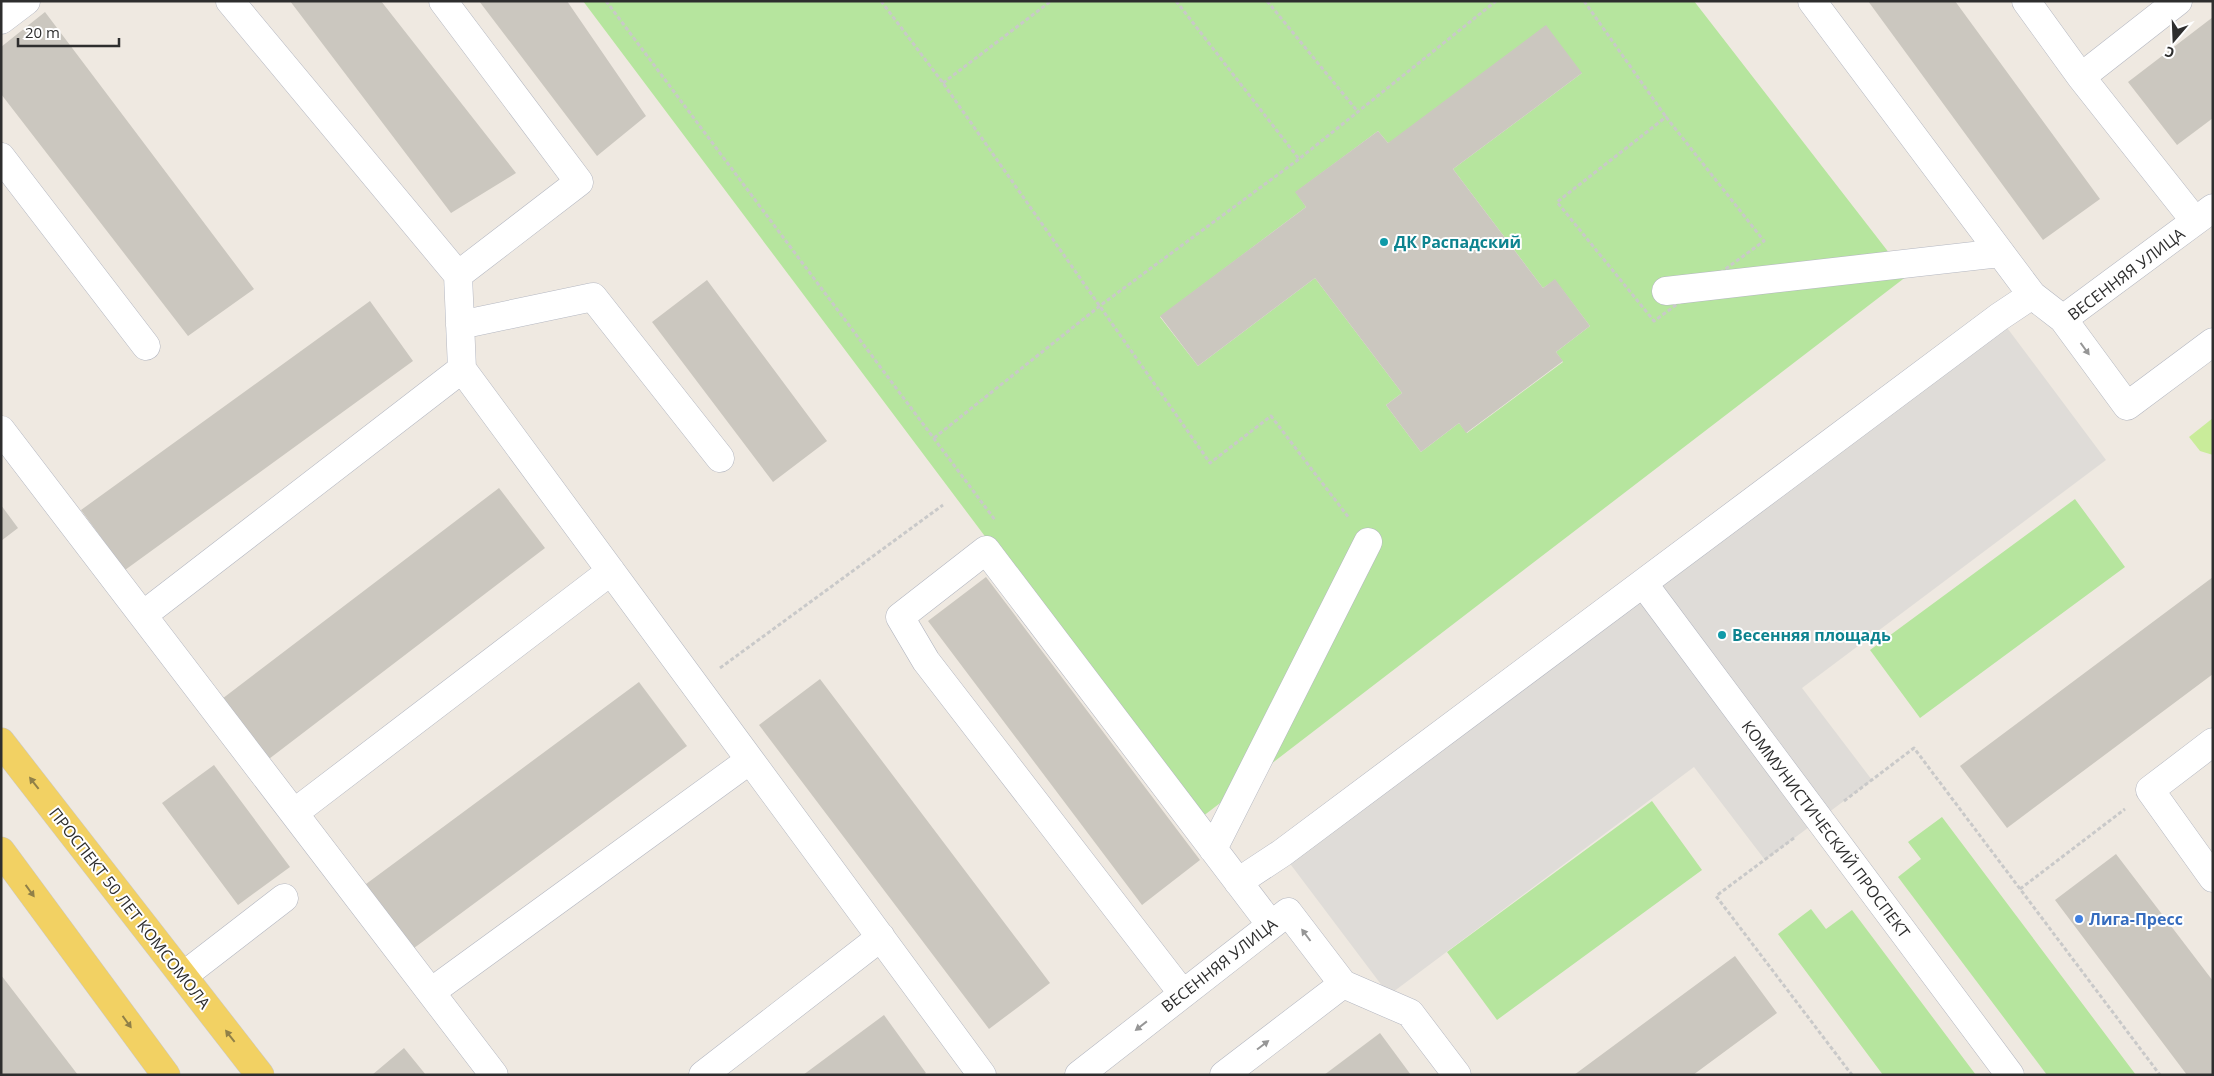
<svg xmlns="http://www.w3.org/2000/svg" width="2214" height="1076" viewBox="0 0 2214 1076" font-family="'Open Sans',sans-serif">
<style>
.green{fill:#b6e59e;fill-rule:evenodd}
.pitch{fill:#c9ec9a}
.plaza{fill:#dfdcd8}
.building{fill:#cbc7bf}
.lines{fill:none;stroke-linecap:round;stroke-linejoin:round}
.minor-casing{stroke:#b4b7c1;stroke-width:29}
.major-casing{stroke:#c9c9c9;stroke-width:29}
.path{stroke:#c9c9c9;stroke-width:3;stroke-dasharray:4 2.5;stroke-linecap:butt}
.minor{stroke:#fff;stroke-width:28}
.major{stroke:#f2d163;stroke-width:28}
.oneway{fill:#969696}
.oneway2{fill:#908048}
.culture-dot{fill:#0f9aa8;stroke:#fff;stroke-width:2}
.shop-dot{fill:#3f7fe0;stroke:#fff;stroke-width:2}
.labels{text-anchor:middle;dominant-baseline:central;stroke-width:4;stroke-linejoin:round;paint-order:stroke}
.culture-label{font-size:16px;font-weight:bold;fill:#0d838f;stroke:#fff;text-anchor:start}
.street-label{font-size:16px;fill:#2e2e2e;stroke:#fff}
.shop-label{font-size:16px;font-weight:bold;fill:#366cbe;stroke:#fff;text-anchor:start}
</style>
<rect width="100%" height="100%" fill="#efe9e1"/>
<path class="green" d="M583 1H1694L1907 276 1198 820ZM1582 73 1453 169 1543 288 1555 280 1590 326 1556 352 1563 362 1467 433 1459 423 1421 452 1386 405 1402 393 1315 278 1198 366 1160 317 1306 207 1296 192 1378 131 1388 143Z
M2075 499 2125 567 1920 718 1870 650Z
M1652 801 1702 870 1497 1020 1447 952Z
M1942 817 2136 1075H2047L1898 877 1921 859 1908 842Z
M1811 909 1826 929 1852 910 1976 1075H1883L1778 934Z"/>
<path class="pitch" d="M2213 418V455L2200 451 2189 437Z"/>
<path class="plaza" d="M1999 317 2106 460 1802 688 1872 780 1765 860 1694 767 1389 995 1282 853Z"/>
<path class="building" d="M290 1H381L516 173 451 213Z
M479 1H567L646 116 597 156Z
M1868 1H1955L2100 199 2043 240Z
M45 12 254 289 188 336 1 94V47Z
M2213 17V118L2177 145 2128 82Z
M1546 25 1582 73 1453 169 1543 288 1555 279 1590 326 1556 352 1563 361 1466 433 1459 423 1421 452 1386 405 1402 393 1315 278 1198 366 1160 316 1306 207 1295 192 1378 131 1388 143Z
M707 280 827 441 773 482 652 322Z
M370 301 413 361 125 570 81 510Z
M499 488 545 548 265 762 218 702Z
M1 505 18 528 1 541Z
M986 577 1200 860 1142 905 928 621Z
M2213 577V674L2007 828 1960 766Z
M820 679 1050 983 989 1029 759 725Z
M639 682 687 746 410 951 362 887Z
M214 765 290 867 238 905 162 803Z
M2116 854 2213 981V1075H2187L2055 900Z
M1735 956 1777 1013 1693 1075H1574Z
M1 975 78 1075H1Z
M884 1015 926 1073 923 1075H803Z
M1380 1033 1411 1075H1324Z
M404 1048 426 1075H372Z"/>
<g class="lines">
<defs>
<path id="minor" d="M230 1 458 275 462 369 982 1075
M443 1 579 182 458 275
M1812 1 2032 295 2063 319
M2026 1 2081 77 2195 221
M1 20 26 1
M2081 77 2178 1
M1 157 146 346
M2213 208 2063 319 2127 406 2213 342
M1666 291 2000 253
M460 325 593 297 720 458
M1 430 494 1075
M1643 583 2010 1075
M143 615 462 369
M2213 742 2150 790 2213 878
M294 813 611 571
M1213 849 1368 542
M1238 882 1282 853 1999 317 2032 295
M183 976 284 898
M1343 984 1410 1013 1457 1075
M431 992 750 760
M1183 994 926 661 900 617 986 550 1271 925
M703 1075 881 937
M1079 1075 1288 912 1343 984 1224 1075"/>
<path id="major" d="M1 742 260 1075
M1 851 166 1075"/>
</defs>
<use href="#minor" class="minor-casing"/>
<use href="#major" class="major-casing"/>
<path class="path" d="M606 1 995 520
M881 1 943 83 1210 463 1271 416 1349 518
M1176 1 1299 159
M1267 1 1358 112
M1584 1 1666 117
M943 83 1051 1
M1666 117 1764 241 1654 321 1557 202Z
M934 438 1101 305 1299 159 1496 1
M720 668 943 505
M1844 801 1914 748 2160 1075
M1794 838 1716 896 1852 1075
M2020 889 2125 809"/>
<use href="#minor" class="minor"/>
<use href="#major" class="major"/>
</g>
<defs><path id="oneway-solid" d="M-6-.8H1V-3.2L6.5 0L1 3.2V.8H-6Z" transform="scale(1.25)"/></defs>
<g class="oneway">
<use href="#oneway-solid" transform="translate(2085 349) rotate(54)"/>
<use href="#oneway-solid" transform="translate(1306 935) rotate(-127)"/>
<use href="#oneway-solid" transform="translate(1141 1026) rotate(142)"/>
<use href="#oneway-solid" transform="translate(1263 1045) rotate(-37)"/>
</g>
<g class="oneway2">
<use href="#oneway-solid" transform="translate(34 783) rotate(-128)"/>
<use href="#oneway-solid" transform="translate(30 891) rotate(54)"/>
<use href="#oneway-solid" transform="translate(127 1022) rotate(54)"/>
<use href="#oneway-solid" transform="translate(230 1036) rotate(-128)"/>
</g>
<g class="culture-dot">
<circle cx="1384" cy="242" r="5"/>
<circle cx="1722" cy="635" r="5"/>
</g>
<circle class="shop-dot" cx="2079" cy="919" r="5"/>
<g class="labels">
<g class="culture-label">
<text x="1394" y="242">ДК Распадский</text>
<text x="1732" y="635">Весенняя площадь</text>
</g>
<g class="street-label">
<text transform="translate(2126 274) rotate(-37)">ВЕСЕННЯЯ УЛИЦА</text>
<text transform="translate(1826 829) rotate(53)">КОММУНИСТИЧЕСКИЙ ПРОСПЕКТ</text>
<text transform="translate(130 908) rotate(52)">ПРОСПЕКТ 50 ЛЕТ КОМСОМОЛА</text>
<text transform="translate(1219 965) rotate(-38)">ВЕСЕННЯЯ УЛИЦА</text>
</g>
<g class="shop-label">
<text x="2089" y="919">Лига-Пресс</text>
</g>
</g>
<rect width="2214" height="1076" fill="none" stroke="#2e2e2e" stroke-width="5"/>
<g transform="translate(2174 40) rotate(199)" stroke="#ffffff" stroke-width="4" paint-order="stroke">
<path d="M0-4L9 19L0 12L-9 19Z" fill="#2e2e2e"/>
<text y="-8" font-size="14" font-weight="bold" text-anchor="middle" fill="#2e2e2e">С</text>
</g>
<path d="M18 38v8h101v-8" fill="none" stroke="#2e2e2e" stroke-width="2.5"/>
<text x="25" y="38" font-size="15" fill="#2e2e2e" stroke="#ffffff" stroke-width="4" paint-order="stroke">20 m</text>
</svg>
